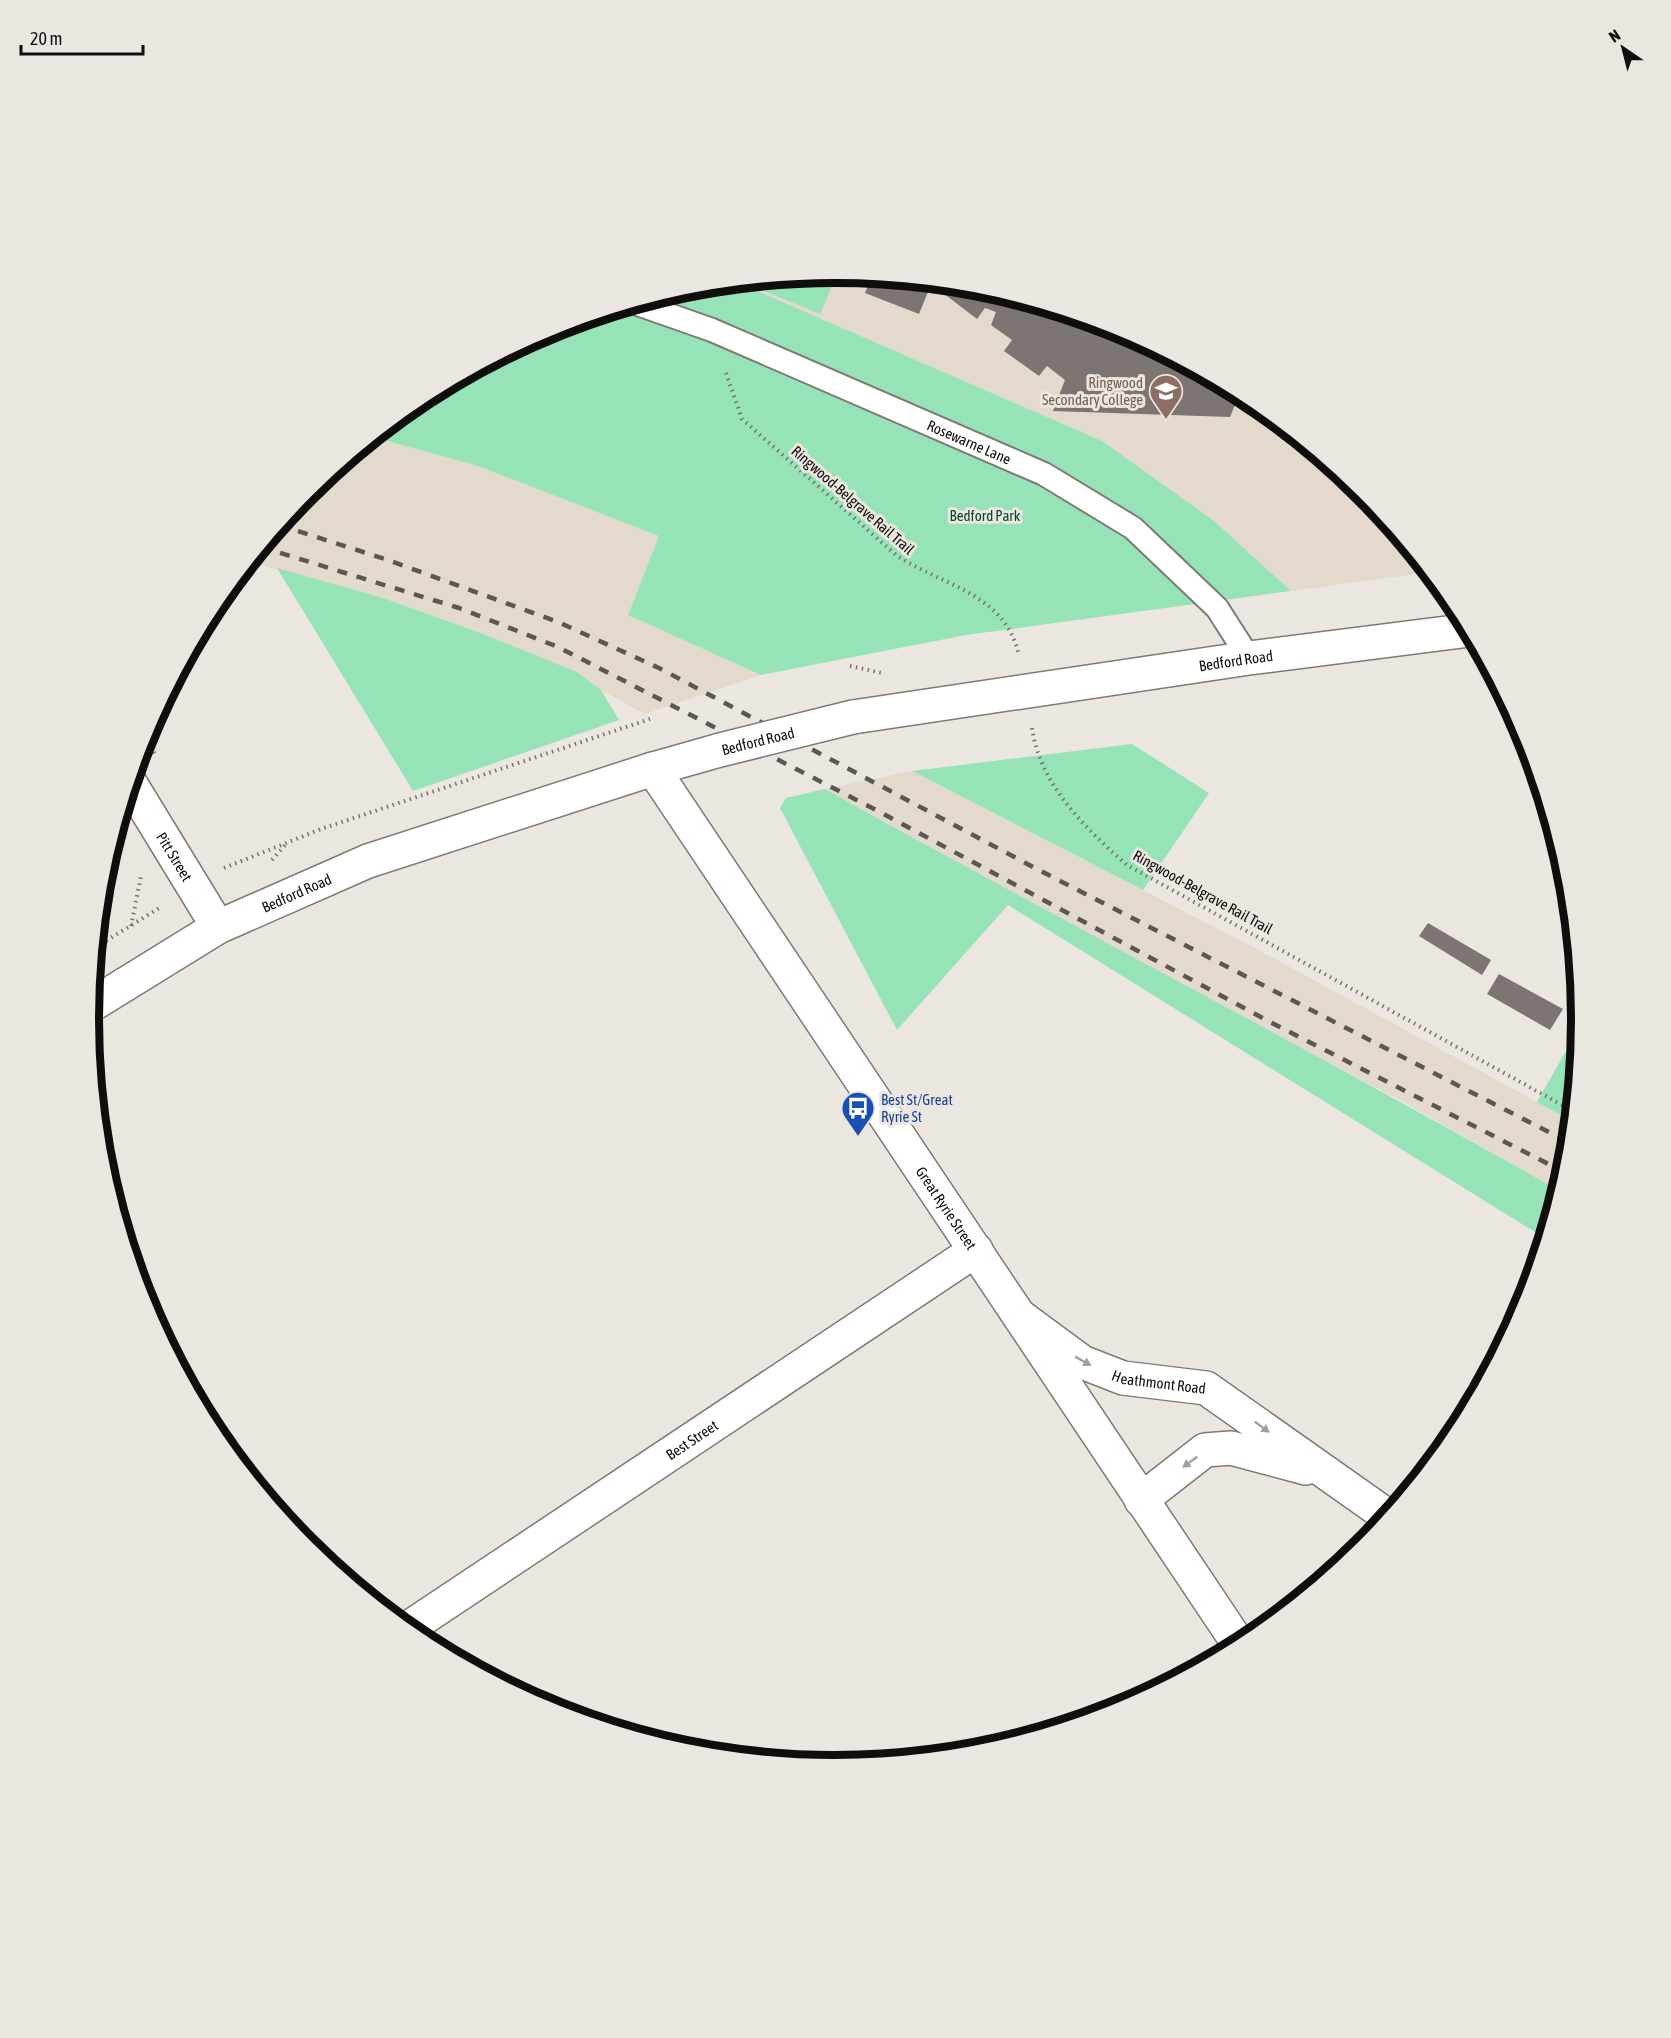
<svg xmlns="http://www.w3.org/2000/svg" width="1671" height="2038" viewBox="0 0 1671 2038" font-family="'Asap Condensed',sans-serif">
<style>
.built{fill:#e4d9cd}
.green{fill:#96e3b7}
.building{fill:#7d7572}
.lines{fill:none;stroke-linecap:round;stroke-linejoin:round}
.service-casing{stroke:#7f7a74;stroke-width:26}
.minor-casing{stroke:#7f7a74;stroke-width:36}
.tertiary-casing{stroke:#7f7a74;stroke-width:36}
.secondary-casing{stroke:#7f7a74;stroke-width:36}
.path{stroke:#77746f;stroke-width:4;stroke-dasharray:1.5 4.5;stroke-linecap:butt}
.service{stroke:#fff;stroke-width:22}
.minor{stroke:#fff;stroke-width:33}
.tertiary{stroke:#fff;stroke-width:33}
.secondary{stroke:#fff;stroke-width:33}
.rail{stroke:#5a5754;stroke-width:4.5;stroke-dasharray:10 10;stroke-linecap:butt}
.secondary-bridge-casing{stroke:#7f7a74;stroke-width:36;stroke-linecap:butt}
.secondary-bridge{stroke:#fff;stroke-width:33}
.oneway{fill:#9f9f9e}
.labels{text-anchor:middle;dominant-baseline:central;stroke-width:6;stroke-linejoin:round;paint-order:stroke}
.education-label{font-size:15px;fill:#785e54;stroke:#ebe6df;text-anchor:end}
.street-label{font-size:15px;fill:#0f0e0c;stroke:#ebe6df}
.park-label{font-size:15px;fill:#044b2d;stroke:#ebe6df}
.transit-label{font-size:15px;fill:#164399;stroke:#ebe6df;text-anchor:start}
.rim{fill:none;stroke:#0f0e0c;stroke-width:8}
</style>
<rect width="100%" height="100%" fill="#ebe6df"/>
<path class="built" d="M836 272 982 286 1122 329 1251 398 1364 491 1431 572 1291 591 1214 521 1102 441 737 282Z
M373 437 478 466 659 536 628 615 761 675 645 714 601 690 577 672 478 632 383 598 249 562 308 491Z
M912 771 1253 947 1572 1121 1568 1165 1560 1191 1407 1104 1194 992 825 789Z"/>
<path class="green" d="M836 272H838L820 314 740 281Z
M737 282 1102 441 1214 521 1291 591 966 635 761 675 628 615 659 536 478 466 373 437 421 398 550 329 690 286Z
M277 568 383 598 478 632 577 672 601 690 619 720 413 791Z
M1132 744 1209 793 1143 890 912 771Z
M825 789C1069 925 1317 1053 1560 1191L1546 1239 1008 905 897 1030 780 808 786 798Z
M1574 1037 1580 1041 1578 1062 1574 1069 1577 1071 1572 1121 1537 1102Z"/>
<path class="building" d="M872 276 932 282 919 314 865 293Z
M945 283 978 286 989 298 995 290 1122 329 1237 391V400L1230 417 1053 411 1065 380 1047 366 1039 376 1004 351 1012 340 991 325 996 312 985 308 977 319 939 290Z
M1428 923 1491 960 1482 975 1419 936Z
M1499 974 1563 1009 1550 1030 1487 994Z
M1582 1025 1581 1031 1580 1041 1574 1037Z"/>
<g class="lines">
<defs>
<g id="service">
<path id="s1" d="M635 303 712 330 1044 474 1133 528 1217 608 1249 658"/>
</g>
<g id="minor">
<path id="s2" d="M130 783 218 927"/>
<path id="s3" d="M407 1629 976 1250"/>
</g>
<g id="tertiary">
<path id="s4" d="M1021 1317 1082 1362 1123 1378 1206 1388 1389 1517"/>
<path d="M1141 1500 1205 1450 1231 1448 1306 1468"/>
</g>
<g id="secondary">
<path id="s5" d="M853 717 1249 658 1470 630"/>
<path id="s6" d="M653 769 1240 1646"/>
<path id="s7" d="M90 1006 218 927 368 861 653 769 720 750"/>
</g>
</defs>
<use href="#service" class="service-casing"/>
<use href="#minor" class="minor-casing"/>
<use href="#tertiary" class="tertiary-casing"/>
<use href="#secondary" class="secondary-casing"/>
<path class="path" d="M726 373 742 419 896 555C942 586 1006 593 1019 656
M850 666 882 673
M1032 728C1040 785 1086 829 1127 865L1573 1111
M144 737 155 754
M272 860 287 843
M224 868 321 829 650 719
M131 926 141 876
M96 947 161 907"/>
<use href="#service" class="service"/>
<use href="#minor" class="minor"/>
<use href="#tertiary" class="tertiary"/>
<use href="#secondary" class="secondary"/>
<path class="rail" d="M279 525 385 559 558 622 659 668 1035 868 1570 1143
M261 547 459 608 558 647 880 812 1270 1022 1566 1173"/>
<defs>
<g id="secondary-bridge">
<path id="s8" d="M720 750 853 717"/>
</g>
</defs>
<use href="#secondary-bridge" class="secondary-bridge-casing"/>
<use href="#secondary-bridge" class="secondary-bridge"/>
</g>
<defs><path id="oneway-solid" d="M-6-.8H1V-3.2L6.5 0L1 3.2V.8H-6Z" transform="scale(1.5)"/></defs>
<g class="oneway">
<use href="#oneway-solid" transform="translate(1083 1361) rotate(29)"/>
<use href="#oneway-solid" transform="translate(1262 1427) rotate(37)"/>
<use href="#oneway-solid" transform="translate(1190 1462) rotate(144)"/>
</g>
<defs>
<symbol id="school-pin" viewBox="-11 -11 22 30"><path d="M0 17L-7.5 6A9.5 9.5 0 1 1 7.5 6Z" fill="#8d6e63" stroke="#ebe6df"/><path d="M0-5L7-2L0 1L-7-2ZM-4 1L0 2.5L4 1V4Q0 6-4 4Z" fill="#fff"/></symbol>
<symbol id="bus-pin" viewBox="-11 -11 22 30"><path d="M0 17L-7.5 6A9.5 9.5 0 1 1 7.5 6Z" fill="#1a4fb4" stroke="#ebe6df"/><path d="M-5-6H5V4H4V6H2V4H-2V6H-4V4H-5ZM-3.5-4V0h7V-4ZM-3.5 1.2v1.5H-2V1.2ZM2 1.2v1.5H3.5V1.2Z" fill="#fff"/></symbol>
</defs>
<g fill-rule="evenodd">
<use href="#school-pin" x="1147" y="372" width="38" height="52"/>
<use href="#bus-pin" x="839" y="1089" width="38" height="52"/>
</g>
<g class="labels">
<g class="education-label">
<text x="1143" y="382">Ringwood<tspan x="1143" dy="17">Secondary College</tspan></text>
</g>
<g class="street-label">
<text stroke="none"><textPath href="#s1" startOffset="362">Rosewarne Lane</textPath></text>
<text transform="translate(853 500) rotate(41)">Ringwood-Belgrave Rail Trail</text>
<text stroke="none"><textPath href="#s5" startOffset="387">Bedford Road</textPath></text>
<text stroke="none"><textPath href="#s8" startOffset="39">Bedford Road</textPath></text>
<text stroke="none"><textPath href="#s2" startOffset="86">Pitt Street</textPath></text>
<text transform="translate(1203 892) rotate(29)">Ringwood-Belgrave Rail Trail</text>
<text stroke="none"><textPath href="#s7" startOffset="236">Bedford Road</textPath></text>
<text stroke="none"><textPath href="#s6" startOffset="528">Great Ryrie Street</textPath></text>
<text stroke="none"><textPath href="#s4" startOffset="156">Heathmont Road</textPath></text>
<text stroke="none"><textPath href="#s3" startOffset="342">Best Street</textPath></text>
</g>
<g class="park-label">
<text x="985" y="515">Bedford Park</text>
</g>
<g class="transit-label">
<text x="881" y="1099">Best St/Great<tspan x="881" dy="17">Ryrie St</tspan></text>
</g>
</g>
<path d="M0 0H1671V2038H0ZM99 1019a736 736 0 1 1 1472 0a736 736 0 1 1-1472 0Z" fill="#ebe6df" fill-rule="evenodd"/>
<path class="rim" d="M99 1019a736 736 0 1 1 1472 0a736 736 0 1 1-1472 0Z"/>
<g transform="translate(1623 48) rotate(325)" stroke="#ebe6df" stroke-width="4.5" paint-order="stroke">
<path d="M0-4.5L10 22L0 15L-10 22Z" fill="#0f0e0c"/>
<text y="-9" font-size="16" font-weight="bold" text-anchor="middle" fill="#0f0e0c">N</text>
</g>
<path d="M21 45v9h122v-9" fill="none" stroke="#0f0e0c" stroke-width="3"/>
<text x="30" y="45" font-size="18" fill="#0f0e0c" stroke="#ebe6df" stroke-width="4.5" paint-order="stroke">20 m</text>
</svg>
